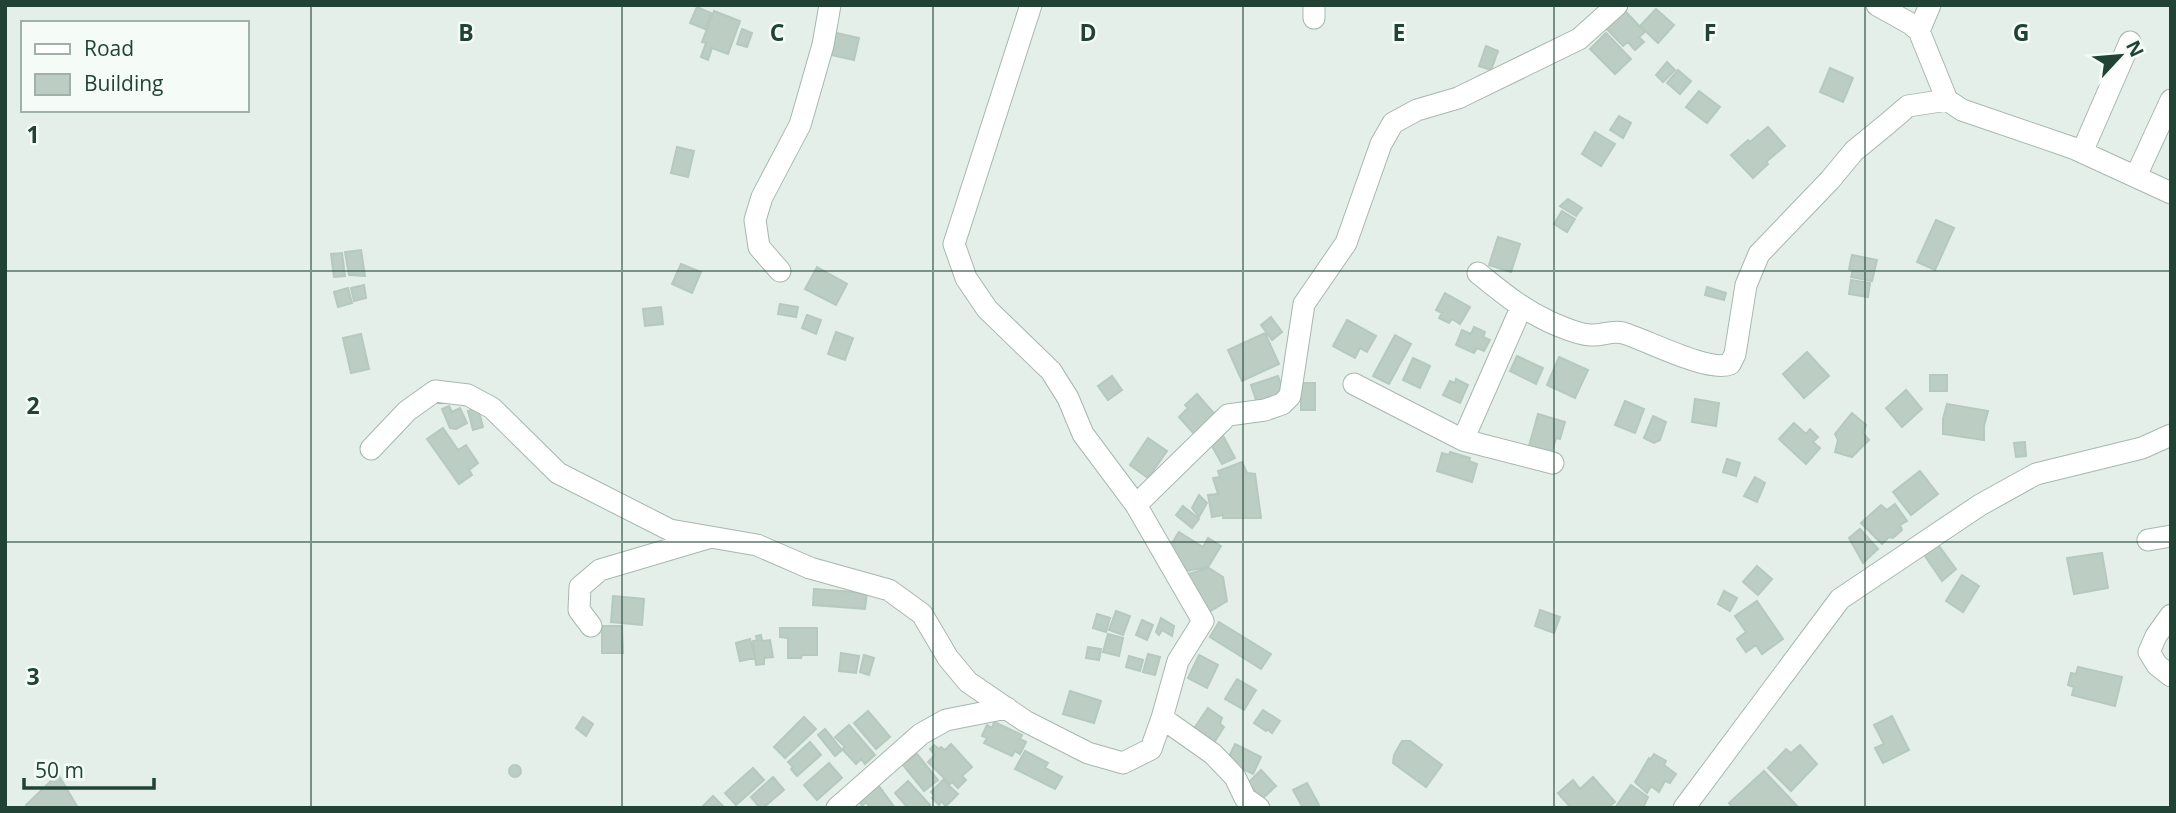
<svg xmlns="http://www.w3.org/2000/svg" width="2176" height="813" viewBox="0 0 2176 813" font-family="'Open Sans',sans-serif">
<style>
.building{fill:#bccdc4;stroke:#b5c9bf;stroke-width:2}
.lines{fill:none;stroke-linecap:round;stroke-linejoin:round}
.minor-casing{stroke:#a6b8b0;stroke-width:23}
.minor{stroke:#fff;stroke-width:21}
.grid{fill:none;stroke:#214336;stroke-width:2;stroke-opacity:0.55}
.grid-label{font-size:23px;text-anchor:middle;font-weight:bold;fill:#214336;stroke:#f5fbf7;stroke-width:5;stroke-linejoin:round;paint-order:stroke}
</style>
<rect width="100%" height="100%" fill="#e4efe9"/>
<path class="building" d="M697 7 711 13 705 29 690 23Z
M1623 9 1645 32 1639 37 1644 42 1635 50 1628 42 1623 46 1604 26Z
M1656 9 1674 25 1658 43 1640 26Z
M714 11 740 21 728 54 712 48 708 60 701 57 706 43 702 42Z
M742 29 752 33 747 47 737 44Z
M832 32 859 38 854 60 827 54Z
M1606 33 1631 59 1615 74 1590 49Z
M1486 46 1498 51 1491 70 1479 66Z
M1667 62 1675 70 1663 82 1656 75Z
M1830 68 1853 78 1843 102 1820 92Z
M1678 70 1691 81 1680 94 1667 83Z
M1699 91 1720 107 1707 123 1686 107Z
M1619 116 1631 123 1623 138 1610 130Z
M1768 127 1785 146 1766 162 1768 164 1753 178 1731 155 1748 140 1750 142Z
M1595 132 1615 144 1601 166 1582 154Z
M677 147 694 151 688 177 671 173Z
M1568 199 1582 208 1576 216 1560 206Z
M1562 211 1575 219 1567 232 1554 224Z
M1936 220 1954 228 1935 270 1917 262Z
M1498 237 1520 244 1511 272 1489 265Z
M361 250 365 276 349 275 345 252Z
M342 253 345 276 334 277 331 254Z
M1852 255 1877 260 1872 281 1851 277 1853 270 1849 269Z
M681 264 701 272 692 293 672 284Z
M817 267 847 284 836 305 805 289Z
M1851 280 1870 283 1868 297 1849 294Z
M364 285 366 298 354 301 351 288Z
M1707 287 1726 293 1724 300 1705 295Z
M348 288 352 303 338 307 334 292Z
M1445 293 1470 307 1460 324 1452 319 1449 323 1439 318 1442 313 1436 310Z
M780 304 798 307 796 317 778 314Z
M661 307 663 324 645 326 643 309Z
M807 315 821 320 816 334 802 328Z
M1271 317 1282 332 1272 340 1261 325Z
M1347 320 1376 336 1367 352 1360 348 1355 358 1333 346Z
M1474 327 1485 332 1483 337 1490 340 1484 351 1477 348 1474 353 1456 345 1462 330 1471 334Z
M836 332 853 338 845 360 828 354Z
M1265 333 1279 364 1242 381 1228 350Z
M361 334 369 369 351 373 343 338Z
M1395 335 1411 344 1389 384 1373 376Z
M1807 352 1829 376 1804 398 1783 374Z
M1517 356 1543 368 1536 384 1510 371Z
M1559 357 1588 370 1575 398 1547 385Z
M1413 358 1430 366 1420 388 1403 380Z
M1930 375H1947V391H1930Z
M1112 376 1122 390 1108 400 1098 386Z
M1278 376 1285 397 1258 406 1251 385Z
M1456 379 1468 385 1460 403 1443 395 1450 381 1455 383Z
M1301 383H1315V410H1301Z
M1906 390 1922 409 1902 427 1886 408Z
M1197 394 1218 418 1197 437 1179 417 1188 408 1185 405Z
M1695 399 1719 403 1716 426 1692 422Z
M1625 401 1644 409 1635 433 1615 425Z
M1947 404 1988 411 1984 426V440L1943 434V419Z
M449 406 452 412 460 408 467 423 456 429 450 428 442 409Z
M478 408 483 427 473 430 468 411Z
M1852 413 1866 425 1863 433 1869 440 1852 457 1835 452 1838 440 1835 434Z
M1538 414 1565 422 1560 439 1556 438 1552 452 1529 446Z
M1653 416 1666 422 1660 440 1654 443 1644 438Z
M1794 423 1806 434 1810 429 1818 437 1813 442 1820 448 1806 464 1779 439Z
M443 428 458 450 466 445 478 463 469 470 472 475 459 484 427 439Z
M1221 432 1235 458 1222 464 1208 439Z
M1148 438 1167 451 1148 478 1130 465Z
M2025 442 2026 456 2016 457 2014 443Z
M1450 452 1470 458 1469 461 1477 464 1472 482 1437 471 1442 453 1449 455Z
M1727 459 1740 463 1736 476 1723 472Z
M1242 462 1247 473 1255 474 1261 518H1223V515L1212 517 1208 495 1218 494 1213 478 1220 477 1218 471Z
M1920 471 1938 494 1911 515 1893 492Z
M1755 477 1765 483 1757 502 1744 496Z
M1199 495 1207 503 1199 517 1192 508Z
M1895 504 1907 521 1900 525 1902 530 1893 538 1889 537 1882 544 1861 523 1881 505 1887 510Z
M1183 506 1199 519 1192 528 1176 515Z
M1860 529 1878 549 1863 563 1849 538Z
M1179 532 1203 547 1208 538 1221 546 1208 567 1181 572 1166 553Z
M1934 539 1956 569 1942 581 1925 556 1927 544Z
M2102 553 2108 588 2074 594 2067 558Z
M1757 566 1772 579 1758 595 1743 582Z
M1209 568 1223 577 1227 601 1206 614 1181 576Z
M1962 575 1979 586 1963 612 1946 601Z
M814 589 867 593 865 609 813 605Z
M1724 591 1737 598 1730 611 1718 604Z
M613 596 644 599 642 625 611 622Z
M1757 601 1783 639 1762 654 1756 645 1746 652 1737 639 1746 632 1735 616Z
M1540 610 1560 617 1554 633 1535 626Z
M1116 611 1130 616 1123 635 1109 630Z
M1097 614 1110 618 1106 632 1093 628Z
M1161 618 1174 626 1172 636 1162 630 1159 635 1156 632Z
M1142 620 1153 625 1147 640 1136 635Z
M1219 622 1271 654 1261 669 1210 637Z
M602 626H622L623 653H602Z
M780 628H817V655H802L801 658H788V638L780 637Z
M1108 634 1123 638 1119 656 1103 652Z
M761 635 762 641 770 640 773 657 764 658V664L756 665 753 641 757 640 756 636Z
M750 639 755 658 740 661 736 643Z
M1088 647 1101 649 1099 660 1086 658Z
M841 653 859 656 856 673 839 671Z
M1148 654 1160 657 1155 675 1143 672Z
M864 655 874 658 869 675 860 672Z
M1199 655 1218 665 1207 688 1188 678Z
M1129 656 1143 660 1140 671 1126 667Z
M2078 667 2122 677 2115 706 2072 695 2074 687 2068 685 2071 673 2076 674Z
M1237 679 1256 690 1244 710 1225 699Z
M1070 691 1101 701 1094 723 1063 714Z
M1208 708 1222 718 1220 724 1224 727 1213 744 1193 730Z
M1263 710 1280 721 1272 733 1267 729 1266 731 1254 723Z
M868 711 890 737 876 749 854 723Z
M1892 716 1909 750 1883 763 1875 748 1884 744 1874 725Z
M583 717 593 724 586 736 576 728Z
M804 717 816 729 785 758 774 747Z
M994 722 1022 735 1020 739 1026 742 1020 754 1015 751 1012 756 984 743 987 738 982 736 987 725 992 728Z
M849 725 875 755 865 764 861 759 856 764 842 749 845 747 835 737Z
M825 729 842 750 835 756 818 735Z
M1402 741H1410L1442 765 1426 787 1393 763 1394 755Z
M810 742 821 755 797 776 791 769 793 767 788 762Z
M951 744 972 767 962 776 966 780 958 788 952 782 950 784 928 762 935 755 930 749 934 745 939 749 941 747 945 750Z
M1235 744 1261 757 1253 774 1227 761Z
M1800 745 1817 764 1791 791 1768 768 1786 749 1791 753Z
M1025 751 1048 763 1045 768 1062 777 1055 789 1015 769Z
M917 754 938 780 924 791 903 765Z
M1654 754 1666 761 1664 765 1676 774 1670 783 1665 781 1659 792 1651 786 1647 793 1635 782 1649 758 1651 759Z
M829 763 842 778 817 800 804 785Z
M509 771a6 6 0 1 1 12 0a6 6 0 1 1-12 0Z
M753 768 764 780 736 805 725 793Z
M1261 770 1276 786 1262 799 1248 783Z
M1764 771 1799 808H1733L1729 803Z
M58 774 78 808H27L26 805Z
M773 777 784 790 763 808H760L751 797Z
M1593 777 1615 802 1608 808H1571L1558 793 1573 780 1580 789Z
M943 780 958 794 946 806 941 801 939 805 932 798 935 796 931 792Z
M908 781 930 805 927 808H908L895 793Z
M1307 783 1319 805 1314 808H1303L1293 790Z
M1631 785 1648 797 1643 808H1615Z
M879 786 895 808H870L866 802 862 806 860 803 864 800 863 797Z
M713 796 725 808H701Z"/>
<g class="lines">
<defs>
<path id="minor" d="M1031 5 954 244 966 278 987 309 1051 371 1068 398 1083 434 1136 505 1203 621 1178 661 1162 718
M1877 5 1911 24 1919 31 1947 100 1962 110 2073 148 2171 193
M1314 18V5
M1919 31 1930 5
M2082 152 2130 42
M2136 176 2171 100
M780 271 759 247 755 220 762 197 800 125 823 45 830 5
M1478 273C1503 293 1520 308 1550 322 1559 326 1581 335 1591 335 1602 336 1611 330 1623 333 1647 340 1709 373 1730 364L1735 354 1746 285 1759 254 1830 180 1854 151 1887 124 1908 106 1947 100
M1521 308 1463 440 1553 463
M1354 384 1463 440
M371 449 407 411 435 391 468 395 492 408 558 473 670 530 757 545 810 568 889 590 922 614 948 658 968 682 1025 721 1088 753 1123 763 1151 749 1162 718 1213 754 1235 777 1245 798 1259 808
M1136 505 1228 415 1265 410 1282 404 1290 396 1304 304 1346 243 1381 144 1393 123 1417 110 1458 98 1579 39 1617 5
M2148 540 2171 536
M2171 615 2156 636 2149 652 2157 665 2171 676
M591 626 579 610 580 587 600 570 708 538
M837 808 921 734 946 720 1007 708
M1684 808 1840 599 1980 505 2036 474 2142 448 2171 435"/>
</defs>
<use href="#minor" class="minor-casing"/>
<use href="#minor" class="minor"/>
</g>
<path class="grid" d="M311 5V808M622 5V808M933 5V808M1243 5V808M1554 5V808M1865 5V808M5 271H2171M5 542H2171"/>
<g class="grid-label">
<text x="466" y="41">B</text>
<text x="777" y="41">C</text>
<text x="1088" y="41">D</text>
<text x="1399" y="41">E</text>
<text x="1710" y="41">F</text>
<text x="2021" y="41">G</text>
<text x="33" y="143">1</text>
<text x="33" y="414">2</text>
<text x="33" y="685">3</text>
</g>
<rect width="2176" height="813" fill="none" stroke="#214336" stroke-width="14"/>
<rect x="21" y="21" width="228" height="91" fill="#f5fbf7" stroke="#a0b1aa" stroke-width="2"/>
<rect x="35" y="44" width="35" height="10" fill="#ffffff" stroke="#a0b1aa" stroke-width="2"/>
<text x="84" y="56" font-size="21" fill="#214336">Road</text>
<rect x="35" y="74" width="35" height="21" fill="#bccdc4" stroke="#a0b1aa" stroke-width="2"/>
<text x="84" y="91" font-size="21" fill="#214336">Building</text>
<g transform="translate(2120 56) rotate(64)" stroke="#f5fbf7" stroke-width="5" paint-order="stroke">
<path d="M0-5L12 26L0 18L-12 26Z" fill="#214336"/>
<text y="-10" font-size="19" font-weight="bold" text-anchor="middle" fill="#214336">N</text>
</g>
<path d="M24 778v10h130v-10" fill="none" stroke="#214336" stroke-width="3.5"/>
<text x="35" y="778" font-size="21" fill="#214336" stroke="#f5fbf7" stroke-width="5" paint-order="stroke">50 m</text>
</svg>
